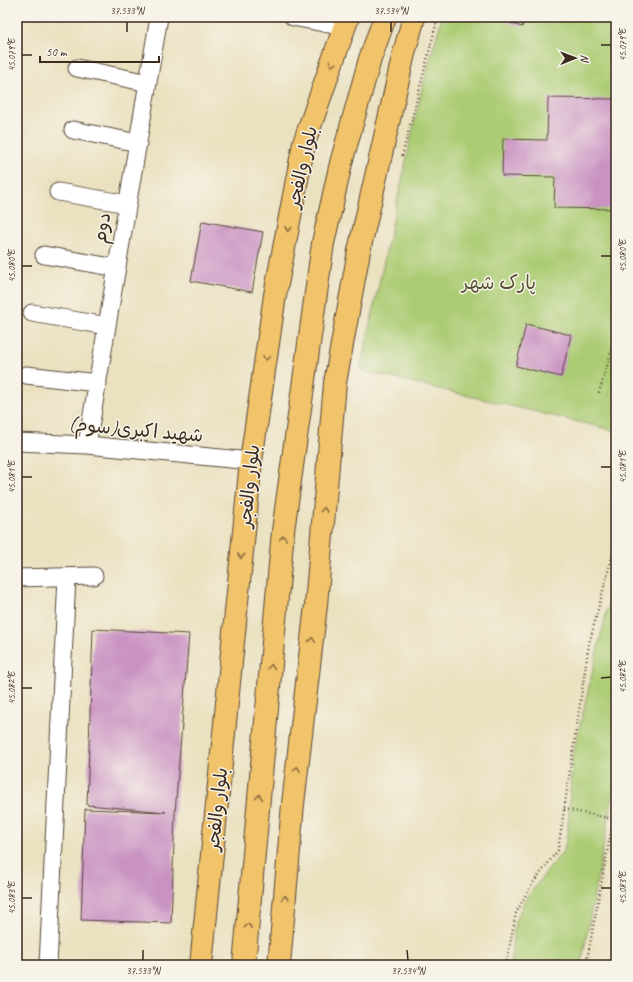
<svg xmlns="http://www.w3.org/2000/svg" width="633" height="982" viewBox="0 0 633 982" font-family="Caveat,'Playpen Sans Arabic',sans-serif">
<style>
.green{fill:#accc73;stroke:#747b48}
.building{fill:#c992c2}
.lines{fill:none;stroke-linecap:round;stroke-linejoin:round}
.street-casing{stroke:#554536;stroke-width:19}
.highway-casing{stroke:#554536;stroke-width:24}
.path{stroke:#554536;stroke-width:2.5;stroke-dasharray:1 3;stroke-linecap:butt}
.street{stroke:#fff;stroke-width:17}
.highway{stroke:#f1c36a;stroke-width:22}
.oneway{stroke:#8d6f40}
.ticks{fill:none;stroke:#3b2a1e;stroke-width:1.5}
.labels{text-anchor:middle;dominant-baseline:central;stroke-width:3;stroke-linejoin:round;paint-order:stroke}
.street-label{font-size:19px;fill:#3b2a1e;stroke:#f7f3e8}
.park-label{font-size:19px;fill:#575233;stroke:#f7f3e8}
.neatline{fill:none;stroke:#3b2a1e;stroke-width:1.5}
.ticks-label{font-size:10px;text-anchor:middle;fill:#3b2a1e}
</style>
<rect width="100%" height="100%" fill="#f7f3e8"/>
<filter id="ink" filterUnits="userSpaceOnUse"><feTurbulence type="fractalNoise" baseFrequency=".025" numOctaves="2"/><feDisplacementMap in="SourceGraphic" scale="8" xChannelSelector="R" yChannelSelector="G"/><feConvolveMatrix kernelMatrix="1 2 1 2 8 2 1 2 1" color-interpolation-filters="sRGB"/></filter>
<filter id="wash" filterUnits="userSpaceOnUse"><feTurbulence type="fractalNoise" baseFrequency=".012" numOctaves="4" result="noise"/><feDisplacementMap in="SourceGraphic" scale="16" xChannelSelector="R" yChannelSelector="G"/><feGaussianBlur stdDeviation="0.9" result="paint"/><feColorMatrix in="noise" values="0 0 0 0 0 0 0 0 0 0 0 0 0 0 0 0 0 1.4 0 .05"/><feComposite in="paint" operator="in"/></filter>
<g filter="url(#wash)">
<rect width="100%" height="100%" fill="#eae1c0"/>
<path class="green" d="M442 17H616V431L360 370 422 88Z
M616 571V780L581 965H510L515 921 526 898 564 850 568 828 572 759Z"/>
<g id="blocks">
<path class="building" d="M494 17H526L522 27Z
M548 98 616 99 614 209 554 208 555 177 502 176 503 139 547 140Z
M202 221 263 232 252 292 191 281Z
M526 324 571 335 561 377 516 366Z
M93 629 189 634 175 813 171 923 81 920 85 809 166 812 87 805Z"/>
</g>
</g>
<g filter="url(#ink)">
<use href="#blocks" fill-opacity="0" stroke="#554536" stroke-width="1"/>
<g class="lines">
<defs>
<path id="street" d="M293 17 344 27
M77 68 148 83
M73 130 138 143
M58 192 128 204
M44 255 117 268
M32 313 107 326
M26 375 98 383
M17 442 87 445 251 461
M87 445 159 17
M17 578 94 576
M48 965 67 577"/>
<path id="highway" d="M201 965 251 461 275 295 304 143 348 17
M244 965 283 531 323 243 341 163 370 59 385 17
M279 965 293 804 316 605 335 383 359 251 404 53 414 17"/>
</defs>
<use href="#street" class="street-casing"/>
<use href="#highway" class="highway-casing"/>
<path class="path" d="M402 156 438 17
M599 393 616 335
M564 809 613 819
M506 965 516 913 530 887 558 850 589 644 616 541
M586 965 616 805"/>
<use href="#street" class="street"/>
<use href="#highway" class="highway"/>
</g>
<defs><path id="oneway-chevron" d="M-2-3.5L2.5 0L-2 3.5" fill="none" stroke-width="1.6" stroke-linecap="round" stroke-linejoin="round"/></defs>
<g class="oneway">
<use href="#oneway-chevron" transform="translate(332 64) rotate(109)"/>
<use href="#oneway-chevron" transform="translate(288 229) rotate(101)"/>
<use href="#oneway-chevron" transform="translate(266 358) rotate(98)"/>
<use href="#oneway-chevron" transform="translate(324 510) rotate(-85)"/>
<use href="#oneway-chevron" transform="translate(283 538) rotate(-85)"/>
<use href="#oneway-chevron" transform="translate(241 556) rotate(96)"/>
<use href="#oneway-chevron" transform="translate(312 640) rotate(-83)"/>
<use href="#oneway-chevron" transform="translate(271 667) rotate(-85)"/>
<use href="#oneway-chevron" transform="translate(297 769) rotate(-83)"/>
<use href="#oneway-chevron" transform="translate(259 797) rotate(-85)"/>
<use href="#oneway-chevron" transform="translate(285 898) rotate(-85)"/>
<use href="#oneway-chevron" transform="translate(248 926) rotate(-85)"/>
</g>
</g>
<path class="ticks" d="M127 22V32M391 22V32M601 45H611M22 55H32M601 256H611M22 266H32M601 467H611M22 477H32M601 678 611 677M22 688H32M601 888H611M22 898H32M143 950V960M407 950 408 960"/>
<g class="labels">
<g class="street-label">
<text transform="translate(302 167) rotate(-77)">بلوار والفجر</text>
<text transform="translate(102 228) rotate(-81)">دوم</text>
<text transform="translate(136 430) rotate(5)">شهید اکبری(سوم)</text>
<text transform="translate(249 486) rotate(-84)">بلوار والفجر</text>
<text transform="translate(217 809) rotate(-84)">بلوار والفجر</text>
</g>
<g class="park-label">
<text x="499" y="283">پارک شهر</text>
</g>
</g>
<rect width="633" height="982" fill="none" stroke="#f7f3e8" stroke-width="44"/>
<g transform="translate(575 58) rotate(89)" stroke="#f7f3e8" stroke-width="3" paint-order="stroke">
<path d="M0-3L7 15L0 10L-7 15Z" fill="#3b2a1e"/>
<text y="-6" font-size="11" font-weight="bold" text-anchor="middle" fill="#3b2a1e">N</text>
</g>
<path d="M40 56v6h119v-6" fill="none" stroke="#3b2a1e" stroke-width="2"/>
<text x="46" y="56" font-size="12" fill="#3b2a1e" stroke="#f7f3e8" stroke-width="3" paint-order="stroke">50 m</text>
<rect x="22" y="22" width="589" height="938" class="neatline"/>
<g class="ticks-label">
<text x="127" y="14">37.533°N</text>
<text x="391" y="14">37.534°N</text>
<text transform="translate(622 45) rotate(-90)" y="4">45.079°E</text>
<text transform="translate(11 55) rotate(-90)" y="4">45.079°E</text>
<text transform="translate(622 256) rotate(-90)" y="4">45.080°E</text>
<text transform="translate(11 266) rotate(-90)" y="4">45.080°E</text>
<text transform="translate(622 467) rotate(-90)" y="4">45.081°E</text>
<text transform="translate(11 477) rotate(-90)" y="4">45.081°E</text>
<text transform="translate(622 677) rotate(-90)" y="4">45.082°E</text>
<text transform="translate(11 688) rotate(-90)" y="4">45.082°E</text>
<text transform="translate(622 888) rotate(-90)" y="4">45.083°E</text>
<text transform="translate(11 898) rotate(-90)" y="4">45.083°E</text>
<text x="143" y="974">37.533°N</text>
<text x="408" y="974">37.534°N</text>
</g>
</svg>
